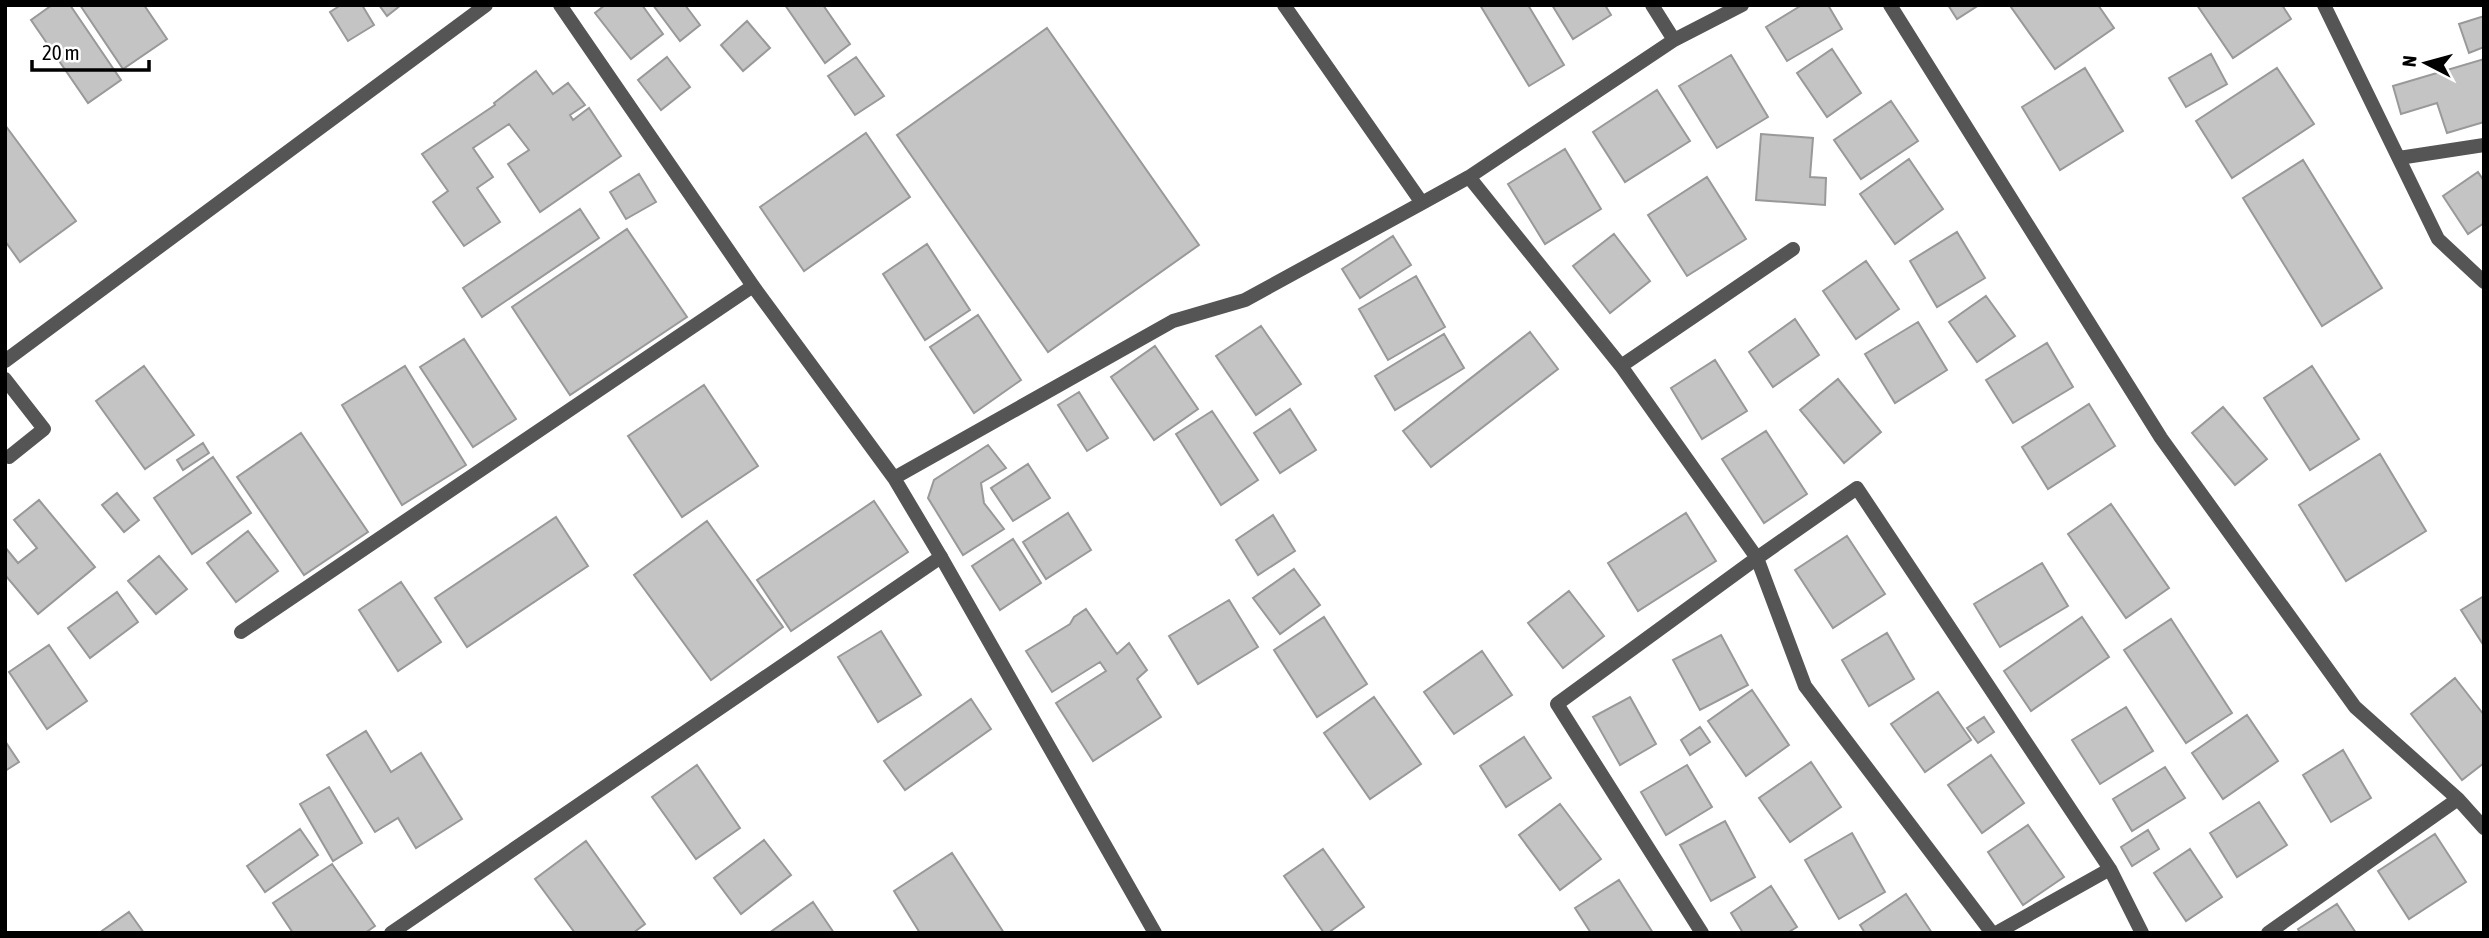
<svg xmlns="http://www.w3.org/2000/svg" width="2489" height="938" viewBox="0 0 2489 938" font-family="'Asap Condensed',sans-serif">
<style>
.building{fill:#c4c4c4;stroke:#999;stroke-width:2}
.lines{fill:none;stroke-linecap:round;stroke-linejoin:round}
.service{stroke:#555;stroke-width:14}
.minor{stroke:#555;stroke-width:14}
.tertiary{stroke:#555;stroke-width:14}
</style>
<rect width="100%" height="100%" fill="#fff"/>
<path class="building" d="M52 5H70L121 80 88 103 31 20Z
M80 5H144L167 39 123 69Z
M341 5H362L374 25 348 41 330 12Z
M379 5H401L387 16Z
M605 5H642L663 34 631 59 595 13Z
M653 5H685L700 25 680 41Z
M785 5H823L850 44 825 63Z
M1480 5H1528L1564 65 1529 86Z
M1552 5H1605L1611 15 1573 39Z
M1802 5H1828L1842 29 1787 61 1766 27Z
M1948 5H1979L1957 19Z
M2013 5H2098L2114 28 2055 69 2011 7Z
M2197 5H2282L2291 19 2233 58Z
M2484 16V47L2469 53 2459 24Z
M747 21 770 48 743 71 721 45Z
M1047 28 1199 245 1048 352 897 135Z
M1832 49 1861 93 1827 117 1797 73Z
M2211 54 2227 84 2186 107 2169 78Z
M1731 55 1768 117 1717 148 1679 86Z
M667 57 690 87 661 110 638 80Z
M856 57 884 96 855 115 828 76Z
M2484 59V122L2447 133 2437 103 2401 114 2393 86Z
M2085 68 2123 131 2060 170 2022 107Z
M2277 68 2314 124 2232 178 2196 121Z
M536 71 553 94 568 83 585 105 570 115 573 120 589 108 621 156 540 212 508 164 529 150 509 124 473 148 493 177 477 188 500 222 464 246 433 202 448 191 422 154 495 105 494 103Z
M1657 90 1690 141 1625 182 1593 132Z
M1891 101 1918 141 1861 179 1834 140Z
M5 125 76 221 20 262 5 241Z
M866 133 910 197 804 271 760 207Z
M1761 134 1813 138 1810 177 1826 178 1825 205 1756 200Z
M1565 149 1601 209 1545 244 1508 184Z
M1909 159 1943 209 1895 244 1860 194Z
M2303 160 2382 288 2322 326 2243 198Z
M2478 172 2484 181V223L2468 234 2443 196Z
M639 174 656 202 626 219 610 192Z
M1707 177 1746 239 1687 276 1648 215Z
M580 209 599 238 482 317 463 288Z
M627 229 687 317 570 395 512 307Z
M1957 232 1985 278 1937 307 1910 261Z
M1614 234 1650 281 1610 313 1573 266Z
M1393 236 1411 265 1360 298 1342 269Z
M927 244 970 310 925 340 883 274Z
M1866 261 1899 309 1856 339 1823 291Z
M1416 276 1445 327 1388 360 1359 309Z
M1986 296 2015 336 1977 362 1949 322Z
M978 315 1021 380 974 413 930 347Z
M1795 319 1819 355 1773 387 1749 352Z
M1918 322 1947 370 1895 403 1865 354Z
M1261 326 1301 384 1256 415 1216 356Z
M1530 332 1558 369 1431 467 1403 431Z
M1444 334 1464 368 1395 410 1375 376Z
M464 339 516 419 473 447 420 367Z
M2047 343 2073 387 2013 423 1986 380Z
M1155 346 1198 409 1154 440 1111 377Z
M1715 360 1747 411 1702 439 1671 388Z
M144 366 194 435 145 469 96 401Z
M405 366 466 465 402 505 342 405Z
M2312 366 2359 439 2310 470 2264 398Z
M1838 379 1881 432 1844 463 1800 410Z
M704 385 758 466 682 517 628 436Z
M1079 392 1108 438 1087 451 1058 405Z
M2089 404 2115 446 2048 489 2022 447Z
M2223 407 2267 459 2235 485 2192 433Z
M1290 409 1316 450 1280 473 1254 433Z
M1212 411 1258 480 1221 505 1176 434Z
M1766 431 1807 494 1764 523 1722 459Z
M301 433 368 532 304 575 237 477Z
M203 443 209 453 183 470 177 460Z
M988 445 1006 468 981 483 984 503 1004 529 963 555 928 498 934 480Z
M2380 454 2426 531 2346 581 2299 505Z
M213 457 251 513 192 554 154 498Z
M1028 464 1050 498 1013 521 991 488Z
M117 493 139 520 124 532 102 505Z
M39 500 95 567 38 614 5 575V547L18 563 37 548 14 520Z
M874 501 908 552 791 631 757 580Z
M2111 504 2169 588 2126 618 2068 534Z
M1068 513 1091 550 1046 579 1023 542Z
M1686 513 1716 561 1638 611 1608 563Z
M1273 515 1295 551 1258 575 1236 540Z
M556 517 588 566 467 647 435 598Z
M707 521 783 627 711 680 634 575Z
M248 531 278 571 236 602 207 563Z
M1847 536 1885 594 1833 628 1795 570Z
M1013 539 1041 583 1000 610 972 566Z
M159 556 187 589 156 614 128 581Z
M2042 563 2068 606 2000 647 1974 604Z
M1294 569 1320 605 1280 634 1253 598Z
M401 582 441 642 398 671 359 610Z
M1569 591 1604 636 1563 668 1528 623Z
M117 592 138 622 90 658 68 628Z
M2484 596V646L2461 610Z
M1229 600 1258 647 1198 684 1169 636Z
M1086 609 1117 654 1129 643 1147 670 1137 679 1161 717 1093 761 1056 703 1106 671 1100 662 1052 692 1026 651 1070 624 1074 617Z
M1324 617 1367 684 1317 717 1274 650Z
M2082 617 2109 657 2031 711 2004 671Z
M2171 619 2232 713 2186 743 2124 650Z
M881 631 921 695 878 722 838 657Z
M1887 633 1914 679 1869 706 1842 660Z
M1721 635 1748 685 1700 710 1673 660Z
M49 645 87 701 47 729 9 672Z
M1482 651 1512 695 1454 734 1424 692Z
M2455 678 2484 715V763L2462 780 2411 714Z
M1752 690 1789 745 1746 776 1708 721Z
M1938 692 1971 740 1925 772 1891 724Z
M1374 697 1421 764 1370 799 1324 733Z
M1630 697 1656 744 1620 765 1593 717Z
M971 699 991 729 905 790 884 761Z
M2126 707 2153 751 2100 784 2072 740Z
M2247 715 2278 761 2223 799 2192 753Z
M1984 717 1994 732 1978 743 1967 728Z
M1700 727 1710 742 1690 755 1681 740Z
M366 731 391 772 421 753 462 819 416 848 398 818 375 832 327 755Z
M1524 737 1551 778 1506 807 1480 766Z
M5 741 19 762 5 771Z
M2343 750 2371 798 2331 822 2303 775Z
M1991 755 2024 803 1982 833 1948 785Z
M1811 762 1841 807 1790 842 1759 798Z
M697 765 740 828 696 859 652 797Z
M1687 765 1712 807 1666 835 1641 792Z
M2165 767 2185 798 2132 831 2113 799Z
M329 787 362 843 333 861 300 804Z
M2259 802 2287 845 2237 877 2210 833Z
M1560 804 1601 859 1560 890 1519 835Z
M1725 821 1755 877 1711 901 1680 845Z
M2028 825 2064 877 2023 905 1988 852Z
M300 829 318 855 265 892 247 866Z
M2148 830 2159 849 2132 866 2121 847Z
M1852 833 1885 892 1839 919 1805 860Z
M2435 834 2466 882 2409 919 2378 871Z
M764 840 791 875 741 914 714 878Z
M586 841 645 924 633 933H575L535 879Z
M1323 849 1364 907 1328 933H1324L1284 876Z
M2190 849 2222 897 2186 921 2154 873Z
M952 853 1004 933H920L894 891Z
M332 864 375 926 365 933H293L273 903Z
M1619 880 1653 933H1591L1575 908Z
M1771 886 1797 927 1787 933H1743L1731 913Z
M1906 894 1932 933H1865L1860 925Z
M813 902 834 933H769Z
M2337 904 2356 933H2300L2298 929Z
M129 912 144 933H99Z"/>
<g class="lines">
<path class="service" d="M5 379 44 429 9 457"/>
<path class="minor" d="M560 5 753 286 894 478 941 557 1155 933
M1284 5 1422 203
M1652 5 1674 40
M1890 5 2161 438 2355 707 2458 799 2484 828
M2324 5 2438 239 2484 282
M2399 158 2484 145
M1469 177 1621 366 1757 558 1805 686 1992 933
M1621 366 1793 249
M894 478 1173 321 1245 300 1422 203 1469 177 1674 40 1742 5
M241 632 753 286
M1702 933 1557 704 1757 558 1857 488 2110 869 2142 933
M1996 933 2110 869
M2268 933 2458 799"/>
<path class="tertiary" d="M5 361 486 5
M391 933 941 557"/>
</g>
<rect width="2489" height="938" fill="none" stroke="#000000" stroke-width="14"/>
<g transform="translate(2426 63) rotate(276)" stroke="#ffffff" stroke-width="5" paint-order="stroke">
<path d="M0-5L12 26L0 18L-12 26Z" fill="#000000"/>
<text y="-10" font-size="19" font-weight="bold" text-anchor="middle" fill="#000000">N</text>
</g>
<path d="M32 60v10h117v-10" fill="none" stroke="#000000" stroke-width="3.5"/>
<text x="42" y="60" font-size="21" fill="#000000" stroke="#ffffff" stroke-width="5" paint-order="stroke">20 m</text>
</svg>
